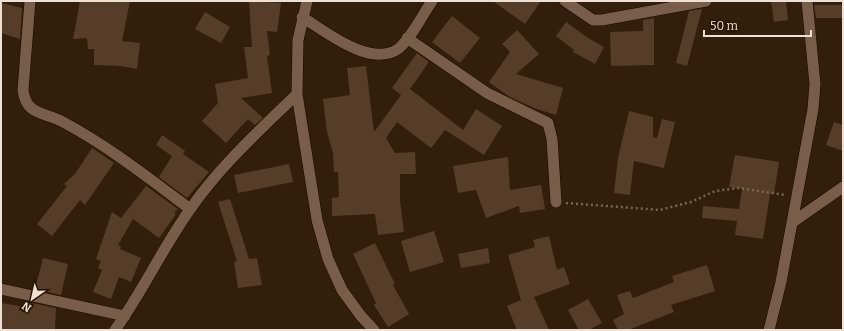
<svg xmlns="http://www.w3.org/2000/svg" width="844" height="331" viewBox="0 0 844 331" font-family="Bitter,serif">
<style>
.building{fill:#553d2a}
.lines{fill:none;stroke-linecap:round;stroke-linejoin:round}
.minor-casing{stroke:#1a0700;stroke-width:12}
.path{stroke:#786655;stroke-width:2.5;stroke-dasharray:2 3;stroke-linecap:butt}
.minor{stroke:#785e4a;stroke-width:11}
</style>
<rect width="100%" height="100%" fill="#331e0b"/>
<path class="building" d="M80 1H130L122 41 140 43 137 69 121 66 94 65V49H88L87 38 73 39Z
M249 1 281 3 277 32 267 31 270 55 267 56 272 93 241 98 263 118 255 125 248 119 226 143 202 121 218 103 215 84 248 78 244 47H252Z
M493 1H541L525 24Z
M771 1H786L788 20 774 22Z
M1 3 22 8 20 39 1 33Z
M814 5H843V18H816Z
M702 9 687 66 676 63 689 11Z
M205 12 230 27 221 43 195 29Z
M452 16 480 38 460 63 432 42Z
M654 18V65L611 66 610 32 643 31V20Z
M566 22 588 38 604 47 595 64 573 52 574 50 556 36Z
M517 30 539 54 516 74 563 88 556 115 534 108 510 97 489 82 510 52 502 44Z
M417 53 429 62 410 89 463 130 476 109 502 126 484 155 445 130 431 148 397 122 386 138 395 153 415 152 416 174H400V201L404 232 378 235 375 214 332 216V198L339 197 338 172H334L333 153 327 132 323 99 350 95 347 68 366 66 374 132 401 95 392 88Z
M629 111 653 117V137L657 138 662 119 675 122 664 168 634 161 630 195 614 193 618 158Z
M834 122 843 125V151L826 145Z
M162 135 185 151 183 154 209 172 187 198 159 177 172 156 156 145Z
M92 148 114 163 85 205 80 200 52 236 37 224 67 186 64 184 75 174Z
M735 155 779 162 774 194H770L763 239 735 235 737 221 702 218 703 206 739 209 742 189 729 187Z
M508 157 510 190 541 185 545 209 520 213 519 206 486 218 476 190 458 193 453 166Z
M289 164 293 182 238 193 234 175Z
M146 186 178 209 174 213 176 214 159 238 133 219 118 245 121 246 120 249 141 258 131 282 119 277 111 299 93 292 102 270 98 268 101 261 96 259 112 212 121 218Z
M230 199 249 259 257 258 262 285 238 288 234 262 237 261 218 202Z
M434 231 444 262 410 272 401 241Z
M549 236 557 270 564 267 570 284 534 297 549 330H517L507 306 521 300 508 255 535 247 533 240Z
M375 243 395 284 393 285 409 314 388 327 374 305 376 303 353 254Z
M488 248 490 263 461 268 458 254Z
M43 258 68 264 61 295 35 289Z
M707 265 715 291 671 305 674 312 628 330H618L613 320 624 314 617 295 630 291 633 298 674 282 672 276Z
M588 299 602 323 589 330H579L568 310Z
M1 303 31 308 32 303 56 308 55 330H1Z"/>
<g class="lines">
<defs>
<path id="minor" d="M30 1 23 90C26 116 45 112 63 122 108 146 149 178 190 209
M307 1 298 40 297 94 317 220 328 259 342 290 361 316 374 330
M565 1 593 20H602L706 1
M302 17C325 31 370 68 398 49 410 40 423 14 432 1
M407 38 487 93 548 123 552 139 556 202
M793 222 843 187
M1 289 125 316
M115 330C143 291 163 247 191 208 221 165 260 130 297 94
M769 330 781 282 813 109 815 84 807 1"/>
</defs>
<use href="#minor" class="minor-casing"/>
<path class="path" d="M566 203 660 210 691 202 715 191 739 188 785 195"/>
<use href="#minor" class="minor"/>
</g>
<rect width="844" height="331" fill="none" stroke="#eee0d4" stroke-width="4"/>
<g transform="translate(32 299) rotate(214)" stroke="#291503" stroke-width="3" paint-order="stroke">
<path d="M0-3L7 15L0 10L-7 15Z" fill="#eee0d4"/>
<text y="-6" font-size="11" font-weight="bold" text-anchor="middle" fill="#eee0d4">N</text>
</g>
<path d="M704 30v6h107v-6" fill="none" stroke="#eee0d4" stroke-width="2"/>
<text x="710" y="30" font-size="12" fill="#eee0d4" stroke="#291503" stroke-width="3" paint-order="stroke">50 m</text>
</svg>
